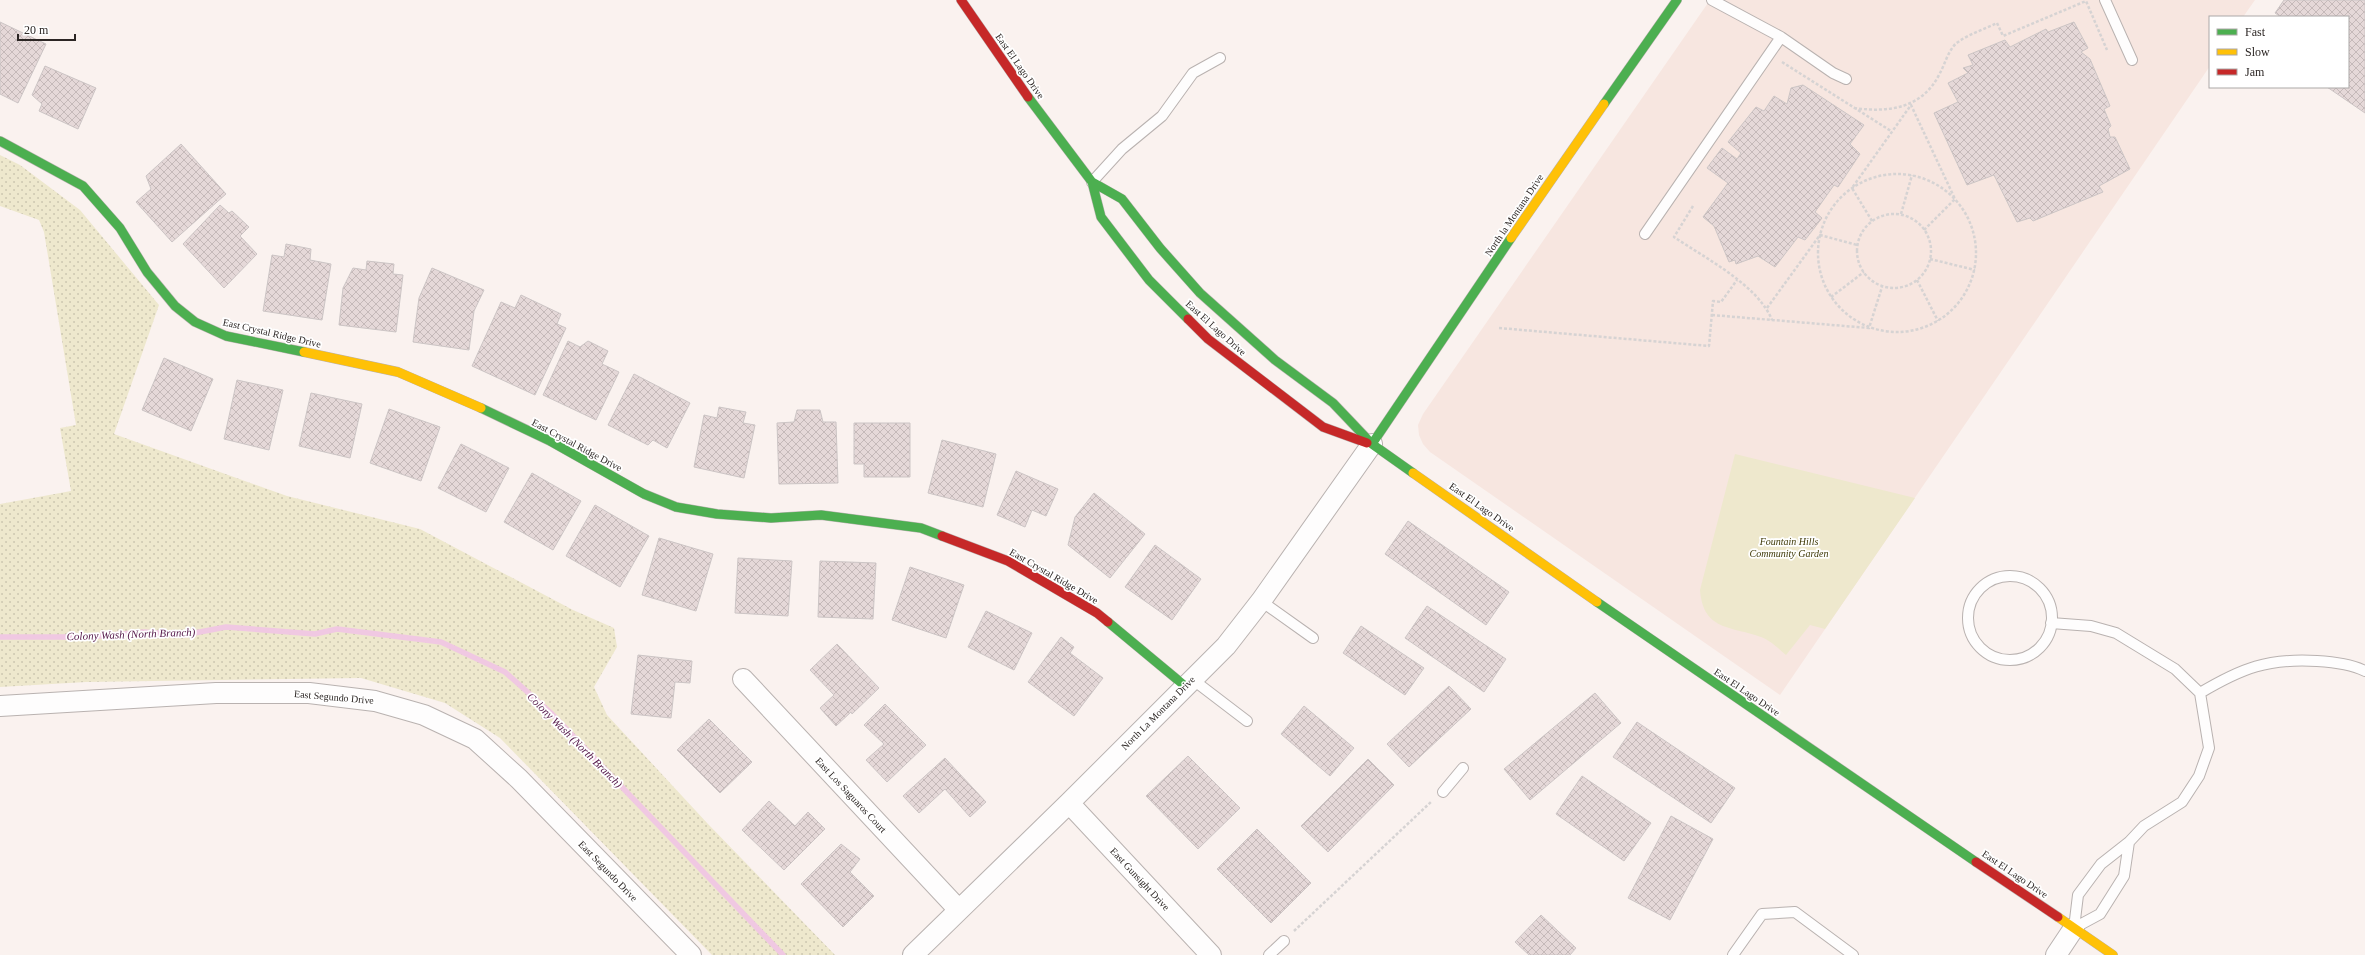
<svg xmlns="http://www.w3.org/2000/svg" width="2365" height="955" viewBox="0 0 2365 955" font-family="Georgia,serif">
<style>
.built{fill:#f7e6e0}
.grass{fill:url(#grass-dots)}
.garden{fill:#eee8cd}
.lines{fill:none;stroke-linecap:round;stroke-linejoin:round}
.stream{stroke:#f0c8e2;stroke-width:5.5}
.building{fill:url(#building-cross-hatch);stroke:#ccc5c5}
.lane-casing{stroke:#b9b2b0;stroke-width:12}
.street-casing{stroke:#b9b2b0;stroke-width:22}
.fast-casing{stroke:#b9b2b0;stroke-width:10}
.slow-casing{stroke:#b9b2b0;stroke-width:10}
.jam-casing{stroke:#b9b2b0;stroke-width:10}
.path{stroke:#d6d3d3;stroke-width:2.5;stroke-dasharray:3 2;stroke-linecap:butt}
.lane{stroke:#fefdfd;stroke-width:10}
.street{stroke:#fefdfd;stroke-width:20}
.fast{stroke:#4caf50;stroke-width:9}
.slow{stroke:#ffc107;stroke-width:9}
.jam{stroke:#c62828;stroke-width:9}
.labels{text-anchor:middle;dominant-baseline:central;stroke-width:3.5;stroke-linejoin:round;paint-order:stroke}
.street-label{font-size:10px;fill:#2c2624;stroke:#fff}
.park-label{font-size:10px;font-style:italic;fill:#3f3907;stroke:#fff}
.water-label{font-size:11px;font-style:italic;fill:#531648;stroke:#fff}
</style>
<defs>
<pattern id="grass-dots" width="8" height="8" patternUnits="userSpaceOnUse"><rect width="8" height="8" fill="#eee8cd"/><path d="M2 2h.1M6 6h.1" fill="none" stroke="#ccc7b0" stroke-width="1.8" stroke-linecap="round"/></pattern>
<pattern id="building-cross-hatch" width="8" height="8" patternUnits="userSpaceOnUse"><rect width="8" height="8" fill="#e5d8d8"/><path d="M0 0l8 8M0 8l8-8" fill="none" stroke="#c5b9b9"/></pattern>
</defs>
<rect width="100%" height="100%" fill="#faf2ef"/>
<path class="built" d="M1710 0H2255L2243 17H2210V66L1780 695 1430 452 1423 444 1419 435 1418 425 1423 414Z"/>
<path class="grass" d="M0 155 20 165 80 210 159 305 114 434 287 496 420 529 573 610 614 628 617 647 594 687 607 715 708 824 835 955H712L500 738 445 703 361 678 86 682 0 687V504L71 491 60 428 76 425 44 232 39 220 0 206Z"/>
<path class="garden" d="M1735 454 1915 498 1825 629 1810 625 1786 655C1779 649 1770 640 1761 637 1731 626 1703 631 1700 590Z"/>
<g class="lines">
<path class="stream" d="M0 637H89L144 632 184 635 226 627 315 634 337 629 441 642 505 672 551 713 783 955"/>
</g>
<path class="building" d="M2284 0H2365V113L2327 87H2348V17H2281L2275 13Z
M0 22 46 44 18 103 0 94Z
M2074 22 2088 48 2081 52 2090 59 2110 106 2104 109 2111 126 2108 129 2110 137H2115L2130 169 2099 186 2103 192 2033 221 2030 218 2017 222 1994 175 1967 185 1934 113 1958 102 1948 83 1968 73 1963 68 1973 65 1968 55 2005 40 2010 47 2046 29 2048 32Z
M45 66 96 88 78 129 39 111 42 104 32 95Z
M1803 85 1864 125 1850 144 1860 154 1838 187 1834 185 1815 212 1822 218 1805 240 1798 237 1775 267 1758 256 1736 264 1735 260 1729 262 1714 226 1703 217 1728 183 1707 168 1722 148 1737 159 1741 153 1728 142 1756 107 1764 111 1774 96 1787 104 1791 88Z
M181 144 226 194 172 242 136 202 151 189 146 176Z
M220 205 229 213 232 211 249 227 240 236 257 254 224 288 183 244Z
M286 244 311 249 310 260 331 264 322 320 263 311 272 255 284 257Z
M367 261 394 264 393 274 403 275 396 332 339 325 343 288 353 268 366 270Z
M432 268 484 290 474 311 469 350 413 342 419 298Z
M521 295 561 314 557 324 566 328 535 395 472 366 501 302 515 308Z
M568 341 580 347 588 341 608 351 602 364 619 372 596 420 543 395Z
M164 358 213 379 191 431 142 410Z
M634 374 690 403 667 448 653 440 648 445 608 425Z
M237 380 283 390 269 450 224 439Z
M311 393 362 404 350 458 299 446Z
M719 407 746 412 743 423 755 425 744 478 694 467 704 415 717 418Z
M389 409 440 427 421 481 370 463Z
M797 410H820L823 422H836L838 483 779 484 777 423 794 422Z
M854 423H910V477H864V464H854Z
M942 440 996 454 983 507 928 493Z
M461 444 509 468 486 512 438 488Z
M1016 471 1058 489 1046 516 1032 510 1025 527 997 515Z
M532 473 581 501 553 550 504 522Z
M1094 493 1145 534 1110 578 1068 545 1075 517Z
M595 505 649 536 620 587 566 556Z
M1408 521 1509 592 1486 625 1385 554Z
M659 538 713 554 696 611 642 595Z
M1155 545 1201 579 1172 620 1125 587Z
M738 558 792 561 788 616 735 613Z
M820 561 876 563 873 619 818 617Z
M910 567 964 585 946 638 892 620Z
M1427 606 1506 659 1484 692 1405 638Z
M986 611 1032 633 1014 670 968 647Z
M1361 626 1424 668 1405 695 1343 653Z
M1061 637 1074 647 1070 653 1103 678 1074 716 1028 682Z
M837 644 879 688 852 714 851 712 836 726 820 708 834 695 810 670Z
M638 655 692 661 690 683 675 682 671 718 631 714Z
M1449 686 1471 709 1409 767 1387 744Z
M1595 693 1621 723 1530 800 1504 769Z
M885 704 926 745 887 782 866 760 884 744 864 725Z
M1304 706 1354 748 1330 776 1281 734Z
M709 719 752 762 720 793 677 750Z
M1637 722 1735 788 1711 823 1613 757Z
M1188 756 1240 808 1198 849 1146 796Z
M945 758 986 802 970 817 945 789 919 813 903 796Z
M1368 759 1394 785 1328 852 1301 826Z
M1582 776 1651 823 1624 861 1556 814Z
M769 801 795 826 808 812 825 829 784 870 742 830Z
M1671 816 1713 839 1670 920 1628 898Z
M1257 829 1311 883 1271 923 1217 869Z
M841 844 860 859 850 872 874 896 843 927 801 884Z
M1541 915 1576 948 1570 955H1529L1515 942Z"/>
<g class="lines">
<defs>
<path id="lane" d="M1712 0 1781 37 1833 73 1846 79
M2105 0 2132 60
M1092 182 1122 149 1162 116 1193 73 1220 58
M1645 234 1781 37
M1968 618a42 42 0 1 1 84 0a42 42 0 1 1-84 0Z
M1261 601 1313 638
M2051 623 2091 626 2116 633 2175 669 2200 693 2209 748 2199 776 2182 802 2144 826 2129 842 2101 864 2078 895 2074 928
M1192 679 1247 721
M2200 693C2242 668 2268 658 2317 661 2333 662 2351 664 2365 671
M1443 792 1463 768
M2074 928 2100 914 2124 876 2129 842
M1269 955 1284 941
M1733 955 1762 914 1795 912 1853 955"/>
<path id="street" d="M743 679 959 910
M0 706 216 693H309L375 701 424 715 475 739 519 779 691 955
M1069 803 1211 955
M913 955 1069 803 1226 646 1261 601 1372 444
M2056 955 2074 928"/>
<path id="fast" d="M1028 97 1092 182 1101 217 1149 280 1188 319
M1604 104 1677 0
M0 141 83 186 120 228 147 272 175 306 195 322 226 336 304 352
M1092 182 1122 199 1160 248 1200 293 1275 360 1333 403 1372 444 1413 473
M481 408 550 441 644 494 676 507 717 514 771 518 821 515 921 528 942 536
M1372 444 1511 238
M1597 602 1976 862
M1108 622 1185 686"/>
<path id="slow" d="M1511 238 1604 104
M304 352 398 372 481 408
M1413 473 1597 602
M2058 917 2113 955"/>
<path id="jam" d="M961 0 1028 97
M1188 319 1208 339 1323 427 1367 443
M942 536 1008 561 1097 613 1108 622
M1976 862 2058 917"/>
</defs>
<use href="#lane" class="lane-casing"/>
<use href="#street" class="street-casing"/>
<use href="#fast" class="fast-casing"/>
<use href="#slow" class="slow-casing"/>
<use href="#jam" class="jam-casing"/>
<path class="path" d="M1782 62 1891 131
M1854 108C1890 113 1923 108 1940 73 1945 64 1949 48 1958 42 1969 34 1985 29 1997 23L2003 36 2086 1 2107 50
M1818 253a79 79 0 1 1 158 0a79 79 0 1 1-158 0Z
M1693 206 1674 237C1705 258 1758 285 1772 320
M1857 251a37 37 0 1 1 74 0a37 37 0 1 1-74 0Z
M1901 214 1912 175
M1872 221 1852 188 1911 105 1955 199 1924 230
M1930 259 1975 270
M1917 280 1938 321
M1831 297 1864 272
M1767 308 1820 235 1857 245
M1712 315 1869 328 1882 287
M1499 328 1709 346 1713 301 1721 302 1737 280
M1294 931 1432 801"/>
<use href="#lane" class="lane"/>
<use href="#street" class="street"/>
<use href="#fast" class="fast"/>
<use href="#slow" class="slow"/>
<use href="#jam" class="jam"/>
</g>
<g class="labels">
<g class="street-label">
<text transform="translate(1020 66) rotate(55)">East El Lago Drive</text>
<text transform="translate(1514 215) rotate(-56)">North la Montana Drive</text>
<text transform="translate(1216 328) rotate(42)">East El Lago Drive</text>
<text transform="translate(272 333) rotate(13)">East Crystal Ridge Drive</text>
<text transform="translate(577 445) rotate(28)">East Crystal Ridge Drive</text>
<text transform="translate(1482 507) rotate(35)">East El Lago Drive</text>
<text transform="translate(1054 576) rotate(30)">East Crystal Ridge Drive</text>
<text transform="translate(1747 692) rotate(34)">East El Lago Drive</text>
<text transform="translate(334 697) rotate(5)">East Segundo Drive</text>
<text transform="translate(1158 713) rotate(-45)">North La Montana Drive</text>
<text transform="translate(851 795) rotate(47)">East Los Saguaros Court</text>
<text transform="translate(608 871) rotate(46)">East Segundo Drive</text>
<text transform="translate(2015 874) rotate(34)">East El Lago Drive</text>
<text transform="translate(1140 879) rotate(47)">East Gunsight Drive</text>
</g>
<g class="park-label">
<text x="1789" y="541">Fountain Hills<tspan x="1789" dy="12">Community Garden</tspan></text>
</g>
<g class="water-label">
<text transform="translate(131 634) rotate(-2)">Colony Wash (North Branch)</text>
<text transform="translate(575 740) rotate(45)">Colony Wash (North Branch)</text>
</g>
</g>
<rect x="2209" y="16" width="140" height="72" fill="#ffffff" stroke="#aba8a7"/>
<rect x="2217" y="29" width="20" height="6" fill="#4caf50" stroke="#aba8a7"/>
<text x="2245" y="36" font-size="12" fill="#2c2624">Fast</text>
<rect x="2217" y="49" width="20" height="6" fill="#ffc107" stroke="#aba8a7"/>
<text x="2245" y="56" font-size="12" fill="#2c2624">Slow</text>
<rect x="2217" y="69" width="20" height="6" fill="#c62828" stroke="#aba8a7"/>
<text x="2245" y="76" font-size="12" fill="#2c2624">Jam</text>
<path d="M18 34v6h57v-6" fill="none" stroke="#2c2624" stroke-width="2"/>
<text x="24" y="34" font-size="12" fill="#2c2624" stroke="#ffffff" stroke-width="3" paint-order="stroke">20 m</text>
</svg>
